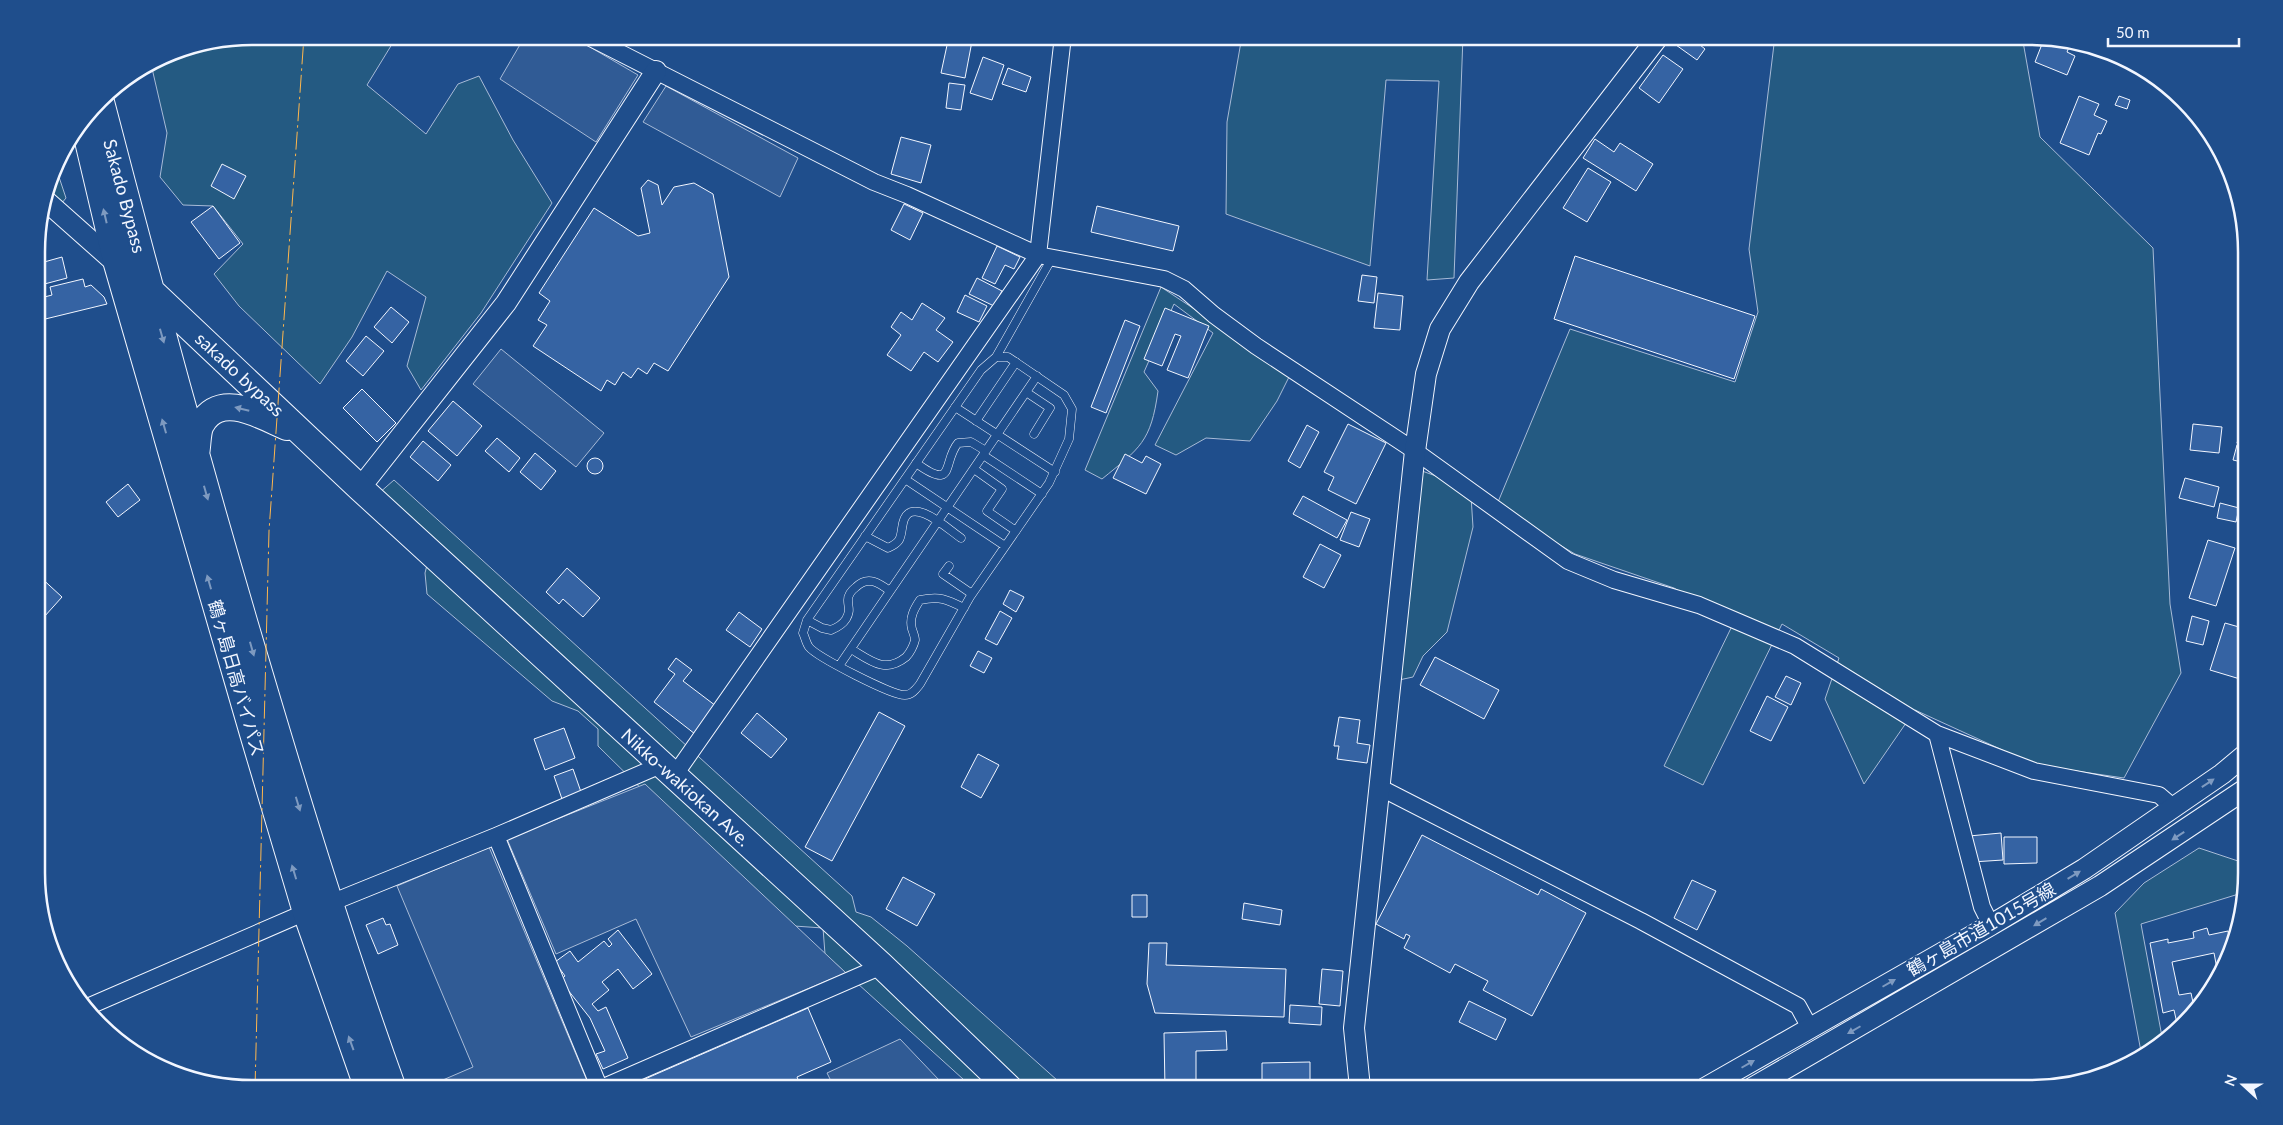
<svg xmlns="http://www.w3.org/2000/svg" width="2283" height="1125" viewBox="0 0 2283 1125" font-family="Lato,'Noto Sans JP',sans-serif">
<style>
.green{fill:#245a82;stroke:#a8bbd7}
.parking{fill:#305b95;stroke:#a8bbd7}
.building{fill:#3563a3;stroke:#f2f6ff}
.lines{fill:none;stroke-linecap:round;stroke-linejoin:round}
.service-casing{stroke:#f2f6ff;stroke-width:9}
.minor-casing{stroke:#f2f6ff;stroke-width:18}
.tertiary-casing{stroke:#f2f6ff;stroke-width:22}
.trunk-casing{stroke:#f2f6ff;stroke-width:28}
.service{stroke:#1f4e8c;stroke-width:8}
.minor{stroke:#1f4e8c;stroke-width:16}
.tertiary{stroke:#1f4e8c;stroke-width:20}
.trunk{stroke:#1f4e8c;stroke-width:26}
.power{stroke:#ffb74d;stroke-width:1;stroke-dasharray:18 4 2.5 4;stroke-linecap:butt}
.oneway{fill:#7e9ac0}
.labels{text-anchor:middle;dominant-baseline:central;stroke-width:4;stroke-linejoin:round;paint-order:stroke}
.street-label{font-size:18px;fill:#f2f6ff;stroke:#1f4e8c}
.rim{fill:none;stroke:#f2f6ff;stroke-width:2.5}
</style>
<rect width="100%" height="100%" fill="#1f4e8c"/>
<path class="green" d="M252 36H397L367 85 426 134 458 84 479 76 513 140 552 203 481 313 421 390 407 366 426 297 387 271 352 337 320 384 239 306 214 274 243 244 213 206 183 205 160 177 167 133 151 64 170 53Z
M1242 36H1463L1454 278 1427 280 1439 81 1386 80 1370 266 1226 214 1227 122Z
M1775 36H2022L2040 137 2153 248 2170 604 2181 673 2124 778 2035 765 1915 710 1864 784 1825 699 1839 658 1782 624 1703 785 1664 766 1733 624 1674 588 1575 554 1538 532 1498 502 1570 329 1735 382 1758 312 1749 249Z
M55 171 58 174 66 198 41 228 40 227Z
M1161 287 1291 373 1277 401 1250 441 1206 438 1176 455 1155 445 1213 333 1174 304 1144 372 1158 391C1151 442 1140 448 1102 479L1085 470Z
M1422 471 1450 481 1471 496 1473 527 1447 632 1423 656 1413 677 1399 680Z
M394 480 852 896 856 912 871 917 907 946 1067 1089H974L825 954 823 928 794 926 667 814 598 746V729L578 711 552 701 427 594 425 573 432 545 378 494Z
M2199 848 2247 864 2242 893 2141 924 2163 1042 2142 1057 2115 913 2144 883Z"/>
<path class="parking" d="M525 36H571L638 75 596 142 500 79Z
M666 86 798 158 780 197 643 122Z
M501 349 604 433 576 467 473 384Z
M645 784 846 973 691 1037 636 919 556 954 507 839Z
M489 847 588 1083 574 1089H422L473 1067 397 886Z
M900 1039 940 1081 924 1089H835L827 1073Z"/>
<path class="building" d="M949 36H973L965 78 941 73Z
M1683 36H1689L1705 49 1697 60 1676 45Z
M2044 39 2070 45 2067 52 2075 56 2067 75 2035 62Z
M1663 55 1683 69 1659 103 1639 88Z
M983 57 1004 65 992 100 970 93Z
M1008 68 1031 77 1026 92 1002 84Z
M949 83 965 85 961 110 946 108Z
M2079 96 2099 104 2094 115 2107 121 2101 134 2098 133 2089 155 2060 143Z
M2119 96 2130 100 2127 109 2115 105Z
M901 137 931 145 921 183 891 174Z
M1595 139 1614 152 1620 143 1653 164 1636 191 1583 158Z
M222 164 246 176 234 199 211 186Z
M1588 168 1611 182 1587 222 1563 208Z
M648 180 658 185 662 205 674 187 694 183 713 194 729 277 668 371 654 363 647 374 638 368 631 378 623 372 615 385 607 380 601 391 533 346 547 325 538 320 550 301 539 293 594 208 638 236 650 233 641 188Z
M904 204 923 213 910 240 891 230Z
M213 206 240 243 219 259 191 222Z
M1097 206 1179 226 1173 251 1091 232Z
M2238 206 2244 221 2237 220Z
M997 246 1020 257 1014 269 1005 265 995 284 982 278Z
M1575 256 1755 316 1734 379 1554 319Z
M62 257 67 278 37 286V264Z
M1362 275 1377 277 1374 303 1358 301Z
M977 278 1002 291 994 306 969 294Z
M83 279 85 287 91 285 104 297 107 304 37 321V299L52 295 50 287Z
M1378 293 1403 296 1400 330 1374 328Z
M965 295 987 306 979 322 957 312Z
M922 303 945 318 936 330 953 342 938 362 924 352 911 371 887 355 901 335 891 327 901 312 912 320Z
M391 307 409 322 392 343 374 327Z
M1165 308 1209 326 1188 378 1167 370 1181 336 1175 334 1162 366 1144 359Z
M1125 320 1140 326 1106 413 1091 407Z
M366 336 384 351 363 376 346 361Z
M362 389 396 423 377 442 343 408Z
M453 401 482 426 457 456 428 431Z
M1348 424 1386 443 1356 504 1328 490 1334 477 1324 472Z
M2193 424 2222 427 2219 453 2190 450Z
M1307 425 1319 432 1300 468 1288 461Z
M2241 429 2246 430V445L2237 443Z
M497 438 520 458 509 472 485 451Z
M423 441 451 465 438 481 410 457Z
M2237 445 2246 448V463L2233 460Z
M535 453 556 471 541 490 520 472Z
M1125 454 1142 463 1146 456 1161 464 1146 494 1113 478Z
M587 466a8 8 0 1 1 16 0a8 8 0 1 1-16 0Z
M2185 478 2219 487 2214 507 2179 498Z
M128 484 140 500 118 517 106 502Z
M1303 496 1347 520 1337 538 1293 514Z
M2246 499V525L2240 523Z
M2220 503 2239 508 2236 522 2217 518Z
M1351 512 1370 519 1359 547 1340 540Z
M2208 540 2235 548 2216 606 2189 598Z
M1320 544 1341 555 1324 588 1303 577Z
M567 568 600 598 583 617 563 599 559 604 546 592Z
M37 574 62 597 44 617 38 611Z
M1010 590 1024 597 1016 612 1003 604Z
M1000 611 1012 618 997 645 985 639Z
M739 612 762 629 750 647 726 630Z
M2192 616 2209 621 2203 645 2186 641Z
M2225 623 2246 629V660L2240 679 2210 670Z
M978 651 992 658 984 673 970 666Z
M1435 657 1499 690 1484 719 1420 685Z
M676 658 692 670 683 681 716 706 695 734 654 702 675 674 668 669Z
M1786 676 1801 683 1791 705 1775 697Z
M1767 696 1788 707 1771 741 1750 731Z
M879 712 905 726 832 861 805 847Z
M757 713 787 739 771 758 741 733Z
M1339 717 1360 720 1357 743 1370 745 1367 763 1337 759 1339 746H1334Z
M564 728 575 758 545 770 534 739Z
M978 754 999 765 981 798 961 787Z
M573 769 581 792 562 799 554 776Z
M2001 833 2003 860 1972 862 1969 836Z
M1422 835 1538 895 1541 889 1586 913 1532 1016 1483 990 1488 981 1455 964 1450 973 1404 948 1410 936 1406 934 1404 939 1376 924Z
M2004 837H2037V863L2004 864Z
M903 877 935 894 917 926 886 909Z
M1692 880 1716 891 1697 930 1674 918Z
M1132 895H1147V917H1132Z
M1244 903 1282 910 1280 925 1242 919Z
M383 918 386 925 390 924 398 945 378 954 366 925Z
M2207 928 2209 935 2228 931 2230 943 2225 967 2217 969 2214 953 2172 962 2179 995 2191 993 2195 1012 2178 1028 2174 1010 2163 1013 2150 943 2168 939V943L2194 938 2193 932Z
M618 930 652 974 633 989 618 969 602 982 609 990 592 1004 598 1011 606 1007 628 1058 603 1069 596 1054 605 1051 590 1018 560 980 565 976 555 962 570 951 578 962 604 941 609 947 612 944 608 939Z
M1149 943H1167L1166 965 1286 969 1284 1017 1155 1013 1147 984Z
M1322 969 1343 971 1340 1006 1319 1004Z
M1469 1001 1506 1019 1496 1040 1459 1022Z
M1290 1005 1322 1007 1321 1025 1289 1023Z
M808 1008 831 1062 797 1077 802 1089H622Z
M1226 1031 1227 1050 1196 1051V1089H1165L1164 1033Z
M1310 1062V1088H1262V1063Z"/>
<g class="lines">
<defs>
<path id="service" d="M996 357H1008L1064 395 1072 409 1069 439 1049 483 970 597 920 684C916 689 912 695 905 695 893 696 817 657 809 647 806 643 805 637 803 633L807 620 981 370Z
M996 357 1052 258
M1026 392 1050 408 1034 434
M955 407 1055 472
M976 421 1016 362
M983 455 1042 494
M916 463C956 492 942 462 958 443L971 442 986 451
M974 469 1002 489 987 511 1016 531
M905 479 1005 546
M865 536 888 548C903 541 900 537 903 523 910 493 949 530 961 538
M949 566 943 574 972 594
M807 620 822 628 831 630C836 628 843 624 846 619 851 610 848 608 848 600 848 595 852 590 856 587 868 575 879 583 890 591
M851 649C871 661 885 674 906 657 910 653 914 645 915 640 915 637 913 632 912 629 909 618 914 609 920 600 940 596 946 599 964 608
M839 666 1037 376"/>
<path id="minor" d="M587 36 874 182 907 195 1038 255 1164 279 1184 289 1214 315 1256 346 1415 451 1568 561 1614 580 1699 605 1795 646 1937 734 2034 771 2159 795 2173 807
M1937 734 1982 907 1991 925
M674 776 1038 255 1063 36
M1379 787 1641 921 1798 1006 1810 1028
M496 836 600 1089
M328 904 496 836 661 765
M85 1008 306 912
M599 1089 882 966"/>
<path id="tertiary" d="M46 201 117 264
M360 488 506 303 656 71
M1360 1088 1354 1028 1415 451 1426 374 1440 329 1469 282 1659 36
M1705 1088 1991 925 2084 869 2222 774 2246 754
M1752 1088 2100 886 2247 788"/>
<path id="trunk" d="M101 102C147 280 196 458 248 635 293 788 339 939 393 1089
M84 124 117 264 254 737 306 912 368 1089
M117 264 149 289 360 488 882 966 1010 1089
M196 454C198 445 197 430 202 423 222 391 261 416 287 427"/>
</defs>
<use href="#service" class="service-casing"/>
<use href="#minor" class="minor-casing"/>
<use href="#tertiary" class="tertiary-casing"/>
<use href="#trunk" class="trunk-casing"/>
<use href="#service" class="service"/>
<use href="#minor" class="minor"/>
<use href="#tertiary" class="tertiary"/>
<use href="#trunk" class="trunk"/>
<path class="power" d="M255 1089 269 531 304 36"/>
</g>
<defs><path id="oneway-solid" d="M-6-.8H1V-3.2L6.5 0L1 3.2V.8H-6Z" transform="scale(1.25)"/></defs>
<g class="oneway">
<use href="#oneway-solid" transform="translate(105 216) rotate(-103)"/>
<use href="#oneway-solid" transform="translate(162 336) rotate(74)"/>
<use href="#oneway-solid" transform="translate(242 409) rotate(-166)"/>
<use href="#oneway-solid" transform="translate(164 426) rotate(-106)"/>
<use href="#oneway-solid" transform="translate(206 493) rotate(74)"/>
<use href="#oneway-solid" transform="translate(209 582) rotate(-106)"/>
<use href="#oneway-solid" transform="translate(252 649) rotate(74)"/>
<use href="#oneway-solid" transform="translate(2208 783) rotate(-34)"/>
<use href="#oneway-solid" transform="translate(298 804) rotate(73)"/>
<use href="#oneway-solid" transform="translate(2178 836) rotate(147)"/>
<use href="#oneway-solid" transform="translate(294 872) rotate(-107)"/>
<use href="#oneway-solid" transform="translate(2074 875) rotate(-31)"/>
<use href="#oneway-solid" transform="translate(2040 922) rotate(149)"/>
<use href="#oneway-solid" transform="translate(1889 983) rotate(-30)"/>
<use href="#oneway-solid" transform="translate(1854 1030) rotate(150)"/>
<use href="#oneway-solid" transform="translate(351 1043) rotate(-110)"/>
<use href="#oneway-solid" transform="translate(1748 1064) rotate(-30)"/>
</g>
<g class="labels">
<g class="street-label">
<text transform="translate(125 196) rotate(75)">Sakado Bypass</text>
<text transform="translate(240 374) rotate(43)">sakado bypass</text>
<text transform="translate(237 678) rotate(74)">鶴ヶ島日高バイパス</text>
<text transform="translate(686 787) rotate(42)">Nikko-wakiokan Ave.</text>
<text transform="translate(1981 929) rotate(-30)">鶴ヶ島市道1015号線</text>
</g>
</g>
<path d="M0 0H2283V1125H0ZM252 45H2031A207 207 0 0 1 2238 252V873A207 207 0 0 1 2031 1080H252A207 207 0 0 1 45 873V252A207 207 0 0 1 252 45Z" fill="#1f4e8c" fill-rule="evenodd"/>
<path class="rim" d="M252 45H2031A207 207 0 0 1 2238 252V873A207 207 0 0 1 2031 1080H252A207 207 0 0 1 45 873V252A207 207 0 0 1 252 45Z"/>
<g transform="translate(2243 1085) rotate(291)" stroke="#1f4e8c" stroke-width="4" paint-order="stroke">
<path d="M0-4L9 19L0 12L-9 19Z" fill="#f2f6ff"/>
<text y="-8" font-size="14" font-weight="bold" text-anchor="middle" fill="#f2f6ff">N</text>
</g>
<path d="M2108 38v8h131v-8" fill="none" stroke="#f2f6ff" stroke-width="2.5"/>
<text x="2116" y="38" font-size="15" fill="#f2f6ff" stroke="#1f4e8c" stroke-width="4" paint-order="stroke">50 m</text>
</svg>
